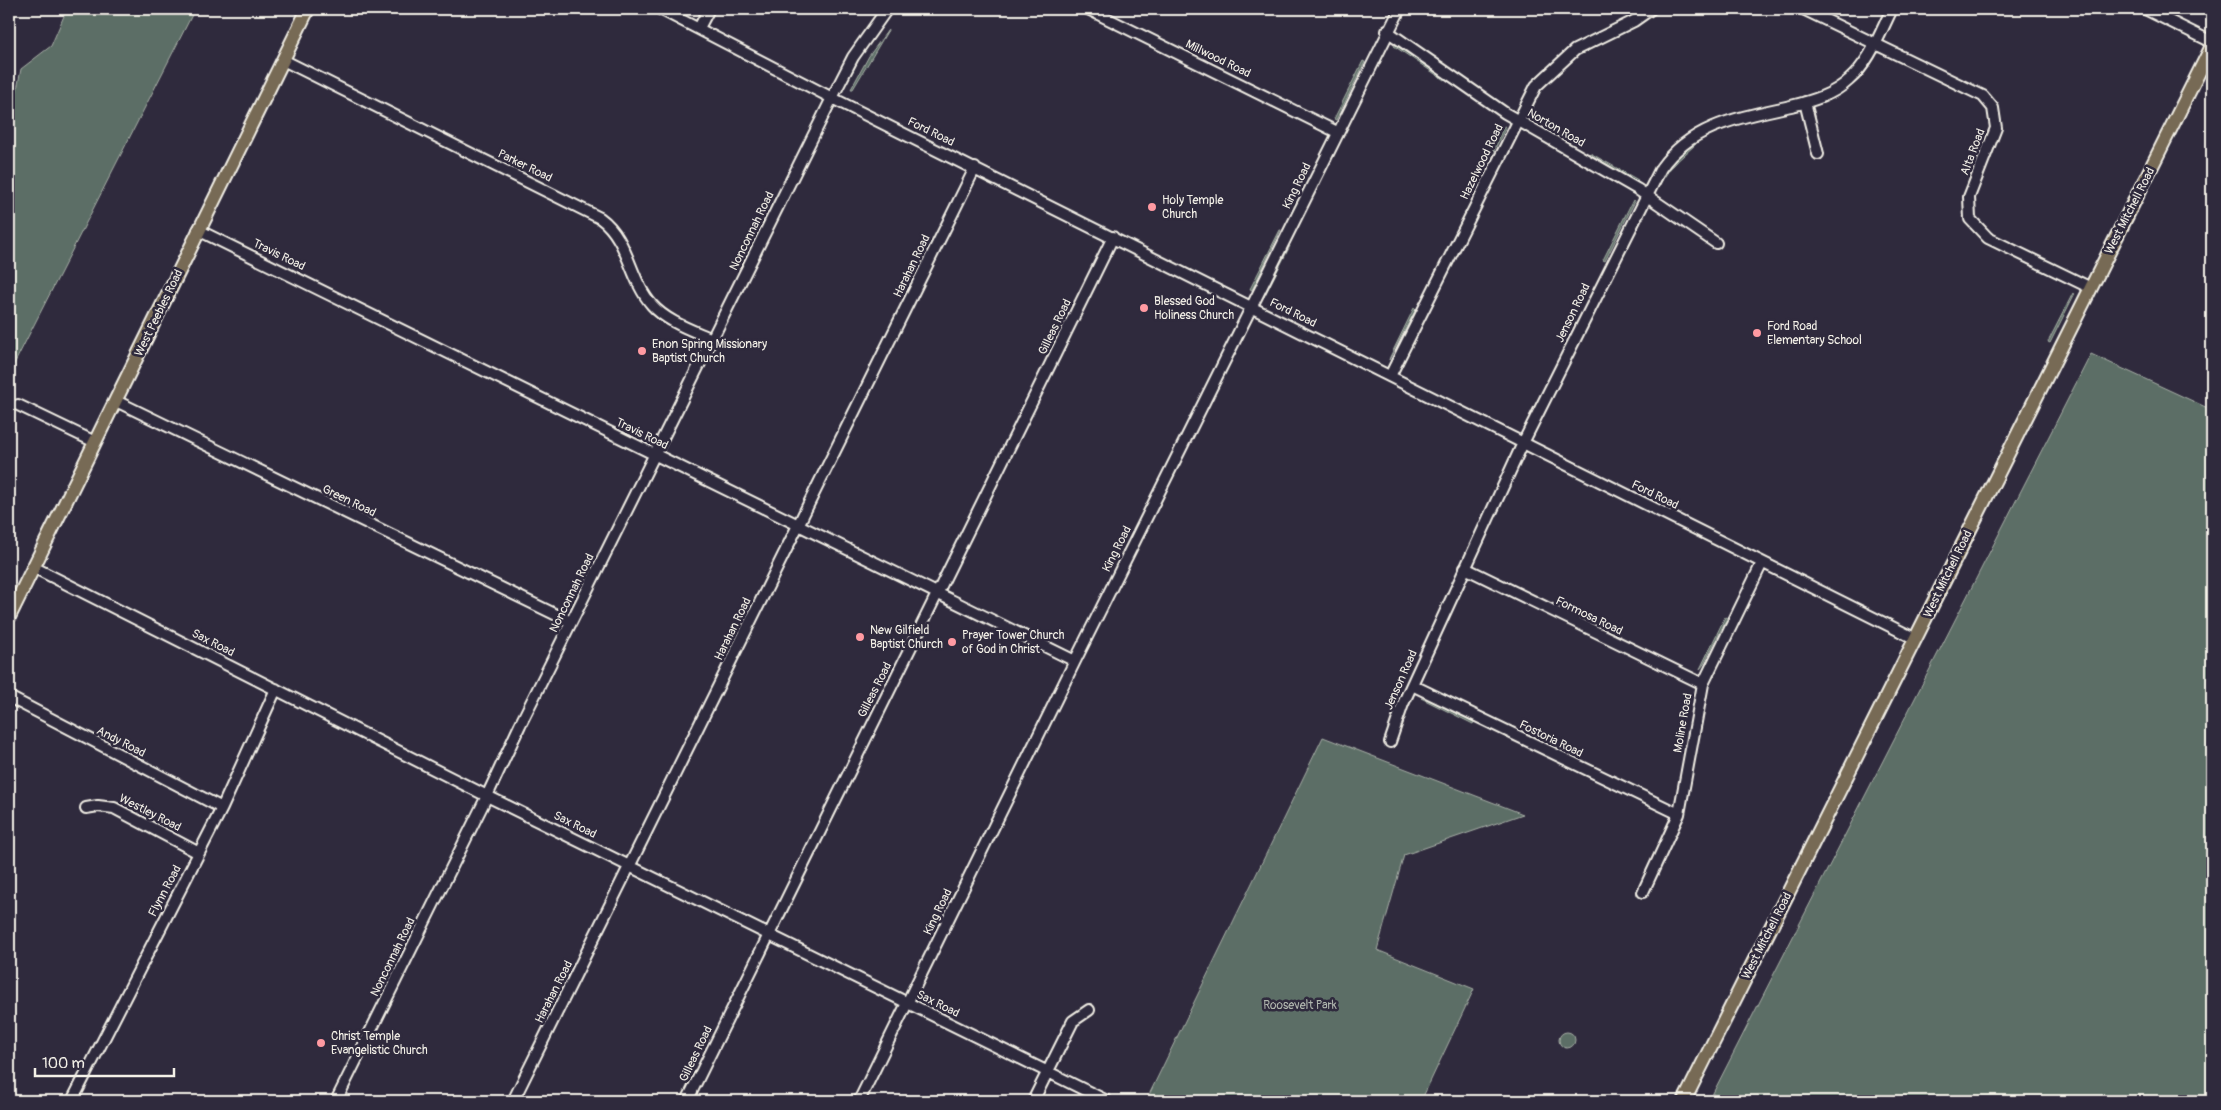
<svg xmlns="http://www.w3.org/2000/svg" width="2221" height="1110" viewBox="0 0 2221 1110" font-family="Pangolin,sans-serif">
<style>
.green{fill:#5c6e66;stroke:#a8b0a7}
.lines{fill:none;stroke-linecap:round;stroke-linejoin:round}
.minor-casing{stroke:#f4f1e8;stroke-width:14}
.major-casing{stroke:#f4f1e8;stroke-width:16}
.minor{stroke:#2f2a3d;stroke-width:10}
.major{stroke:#776a54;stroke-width:12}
.poi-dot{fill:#ff9aa2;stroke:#2f2a3d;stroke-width:2}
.labels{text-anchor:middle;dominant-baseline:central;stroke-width:5;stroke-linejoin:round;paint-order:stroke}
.street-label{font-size:12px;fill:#f4f1e8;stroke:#2f2a3d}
.poi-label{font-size:12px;fill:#f4f1e8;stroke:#2f2a3d;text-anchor:start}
.park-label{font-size:12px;fill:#b0b6ae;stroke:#2f2a3d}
</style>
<rect width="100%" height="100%" fill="#2f2a3d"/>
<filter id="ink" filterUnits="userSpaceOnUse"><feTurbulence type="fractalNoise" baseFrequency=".02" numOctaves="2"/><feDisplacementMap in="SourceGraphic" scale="10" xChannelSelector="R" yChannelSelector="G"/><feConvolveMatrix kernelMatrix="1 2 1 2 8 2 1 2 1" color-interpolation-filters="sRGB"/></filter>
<g filter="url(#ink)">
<path class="green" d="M67 9H195L9 374V131L21 69 51 46Z
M888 30 853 89H851L869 56Z
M1395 44 1445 79 1444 80 1394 46Z
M1363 61 1365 62 1336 120 1334 119Z
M1504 126 1506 127 1480 178 1479 177Z
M1695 142 1696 144 1672 166 1654 192 1672 163Z
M1590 153 1638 180 1637 182 1589 154Z
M1633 200 1635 201 1605 261 1603 260Z
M1280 230H1281L1252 290 1250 289Z
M1288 246H1290L1264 297V294Z
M2073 293 2074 295 2050 343 2048 342Z
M1414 308 1416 309 1389 360 1390 357Z
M2091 354 2212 410V1101H1709Z
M1725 617 1727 618 1704 664 1700 669Z
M1421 698 1427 699 1474 722 1473 724Z
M1323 737 1523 814 1404 855 1377 950 1474 989 1421 1101H1146Z
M1559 1040a8 8 0 1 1 16 0a8 8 0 1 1-16 0Z"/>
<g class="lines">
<defs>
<path id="minor" d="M660 9 832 98 1916 639
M1088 9 1337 132
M1803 9 1983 96 1993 108 1996 128 1969 197 1970 219 1988 238 2091 288
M2145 9 2212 42
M699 28 709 9
M1387 31 1505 113 1637 189 1716 243
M283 60 600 218C629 239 629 279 652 305 667 322 692 330 712 339
M1805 102 1818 154
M198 230 1075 661
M1390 376 1536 86 1575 50 1634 21 1651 9
M116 401 571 622
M18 405 95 442
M33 567 487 796 1107 1101
M1465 568 1703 684
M1412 685 1679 814
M9 697 222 808
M1390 742 1403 704 1523 443 1661 168C1692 124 1742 117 1791 106 1812 101 1833 95 1849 80 1870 62 1880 33 1892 9
M86 808 98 806 114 808 199 853
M1643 892 1679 814 1703 684 1762 563
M72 1101 222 808 276 689
M336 1101 487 796 520 725 832 98 853 57 887 9
M513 1101 975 168
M687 1101 1113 237
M859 1101 1075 661 1400 9
M1033 1101 1073 1021 1089 1010"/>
<path id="major" d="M9 617 308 9
M1684 1101 2212 46"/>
</defs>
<use href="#minor" class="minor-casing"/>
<use href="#major" class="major-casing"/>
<use href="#minor" class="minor"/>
<use href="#major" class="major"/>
</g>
</g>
<g class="poi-dot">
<circle cx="1152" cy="207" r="5"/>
<circle cx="1144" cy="308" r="5"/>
<circle cx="1757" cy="333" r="5"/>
<circle cx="642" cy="351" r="5"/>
<circle cx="860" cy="637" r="5"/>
<circle cx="952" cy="642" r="5"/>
<circle cx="321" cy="1043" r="5"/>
</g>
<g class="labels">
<g class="street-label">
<text transform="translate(1218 59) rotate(26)">Millwood Road</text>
<text transform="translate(1556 128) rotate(30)">Norton Road</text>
<text transform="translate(931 132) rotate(26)">Ford Road</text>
<text transform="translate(1973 152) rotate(-69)">Alta Road</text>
<text transform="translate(1482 162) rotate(-64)">Hazelwood Road</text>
<text transform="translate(525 166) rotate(26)">Parker Road</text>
<text transform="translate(1297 186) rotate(-64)">King Road</text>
<text transform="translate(2130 211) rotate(-63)">West Mitchell Road</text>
<text transform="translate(752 231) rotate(-64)">Nonconnah Road</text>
<text transform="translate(279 255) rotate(26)">Travis Road</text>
<text transform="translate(912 266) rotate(-64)">Harahan Road</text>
<text transform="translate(159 313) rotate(-64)">West Peebles Road</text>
<text transform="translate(1293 313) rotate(26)">Ford Road</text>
<text transform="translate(1573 313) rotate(-64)">Jenson Road</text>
<text transform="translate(1055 327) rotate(-64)">Gilleas Road</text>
<text transform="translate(642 434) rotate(26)">Travis Road</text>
<text transform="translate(1655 495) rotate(26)">Ford Road</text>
<text transform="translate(349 501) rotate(26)">Green Road</text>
<text transform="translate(1117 549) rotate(-63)">King Road</text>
<text transform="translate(1948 574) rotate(-64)">West Mitchell Road</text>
<text transform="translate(572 593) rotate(-64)">Nonconnah Road</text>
<text transform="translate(1589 616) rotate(26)">Formosa Road</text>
<text transform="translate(733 629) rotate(-64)">Harahan Road</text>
<text transform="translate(213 643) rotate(27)">Sax Road</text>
<text transform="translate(1401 680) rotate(-66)">Jenson Road</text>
<text transform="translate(875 690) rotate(-63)">Gilleas Road</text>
<text transform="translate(1683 723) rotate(-80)">Moline Road</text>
<text transform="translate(1551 739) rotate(26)">Fostoria Road</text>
<text transform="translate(121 742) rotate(27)">Andy Road</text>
<text transform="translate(150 813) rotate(27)">Westley Road</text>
<text transform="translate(575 825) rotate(26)">Sax Road</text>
<text transform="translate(165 891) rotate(-62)">Flynn Road</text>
<text transform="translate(938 912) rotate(-64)">King Road</text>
<text transform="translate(1767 936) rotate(-63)">West Mitchell Road</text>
<text transform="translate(393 957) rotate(-64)">Nonconnah Road</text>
<text transform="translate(554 992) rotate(-63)">Harahan Road</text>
<text transform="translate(938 1004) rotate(26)">Sax Road</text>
<text transform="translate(696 1054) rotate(-64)">Gilleas Road</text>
</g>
<g class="poi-label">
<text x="1162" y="200">Holy Temple<tspan x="1162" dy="14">Church</tspan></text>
<text x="1154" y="301">Blessed God<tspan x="1154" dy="14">Holiness Church</tspan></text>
<text x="1767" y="326">Ford Road<tspan x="1767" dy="14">Elementary School</tspan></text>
<text x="652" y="344">Enon Spring Missionary<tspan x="652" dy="14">Baptist Church</tspan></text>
<text x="870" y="630">New Gilfield<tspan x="870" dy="14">Baptist Church</tspan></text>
<text x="962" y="635">Prayer Tower Church<tspan x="962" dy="14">of God in Christ</tspan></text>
<text x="331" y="1036">Christ Temple<tspan x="331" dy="14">Evangelistic Church</tspan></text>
</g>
<g class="park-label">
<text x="1300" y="1005">Roosevelt Park</text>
</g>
</g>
<rect width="2221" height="1110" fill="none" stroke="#2f2a3d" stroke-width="30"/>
<rect x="15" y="15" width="2191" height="1080" fill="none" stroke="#f4f1e8" stroke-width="2" filter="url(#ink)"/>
<path d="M35 1068v8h139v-8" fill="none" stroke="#f4f1e8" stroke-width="2.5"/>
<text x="42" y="1068" font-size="15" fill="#f4f1e8" stroke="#2f2a3d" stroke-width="4" paint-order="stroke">100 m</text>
</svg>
